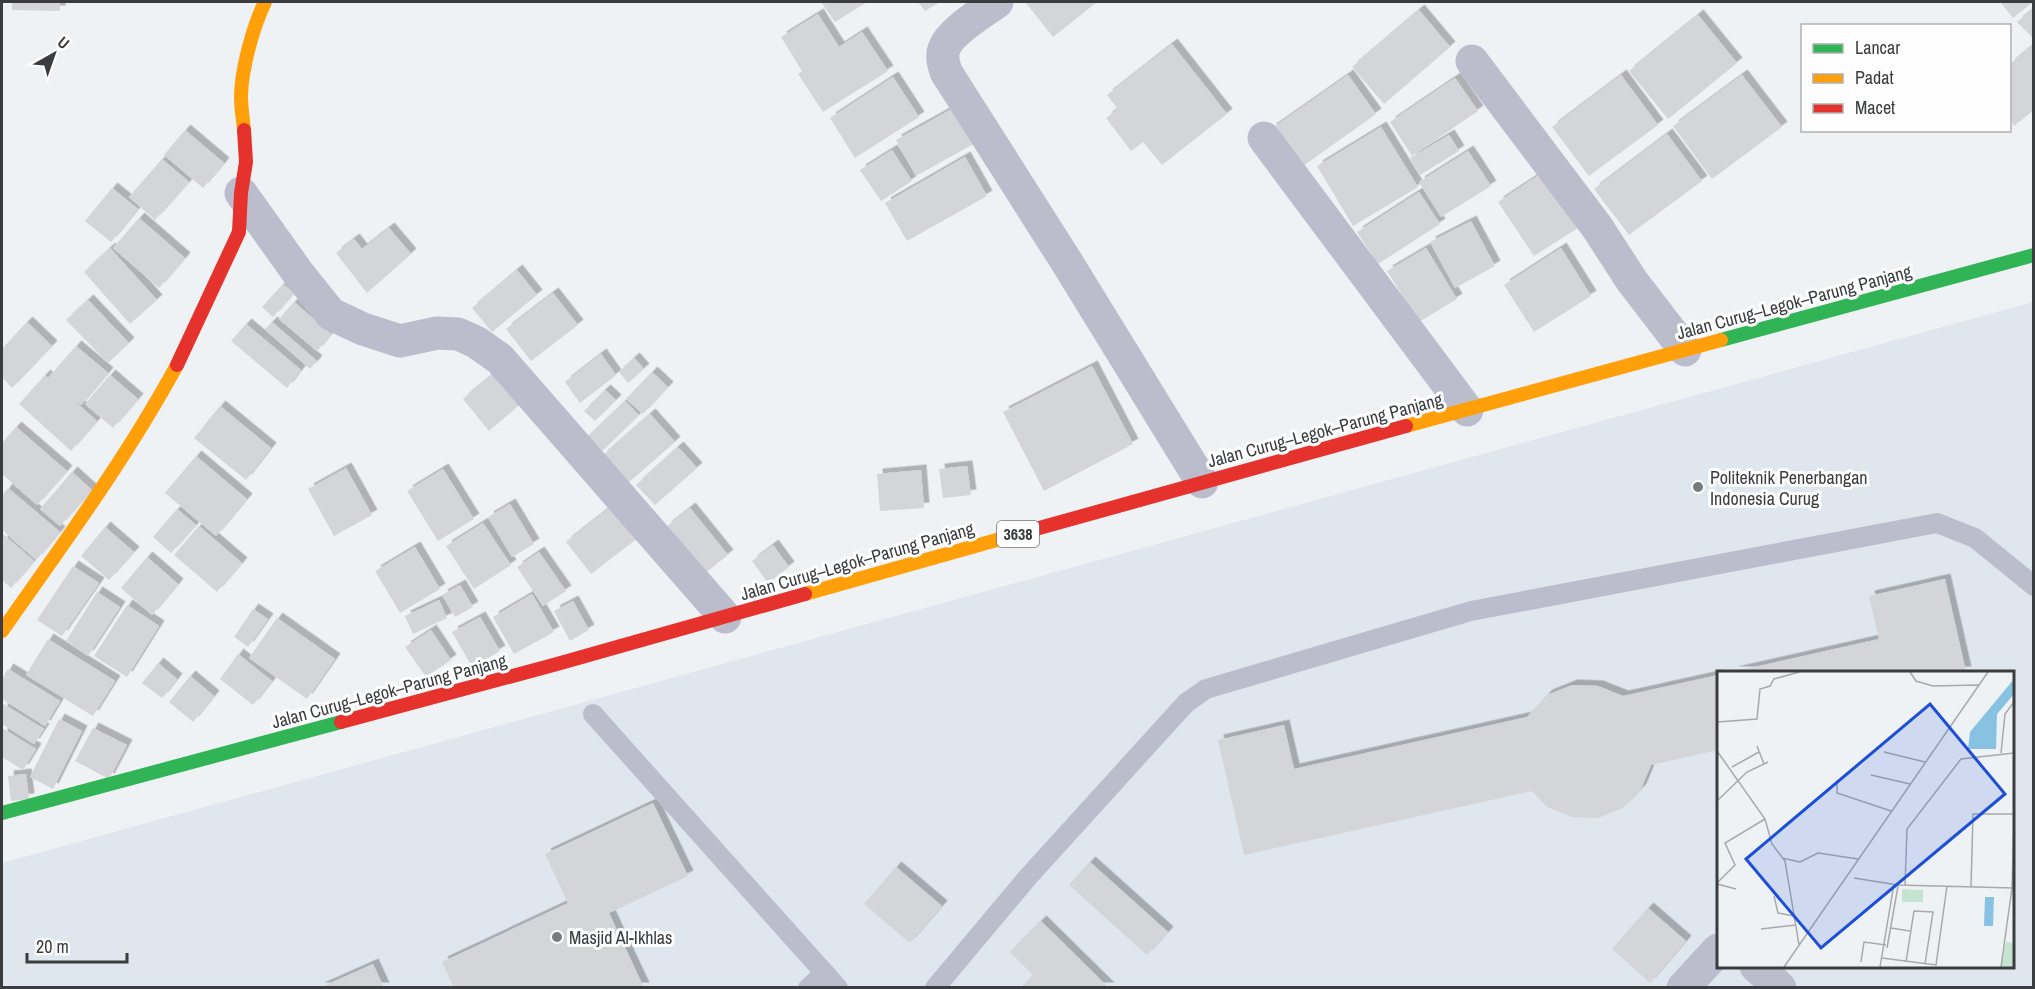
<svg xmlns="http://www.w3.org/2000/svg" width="2035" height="989" viewBox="0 0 2035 989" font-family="'Archivo Narrow',sans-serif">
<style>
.built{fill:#dfe6ee;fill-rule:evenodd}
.building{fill:#d3d5d8;filter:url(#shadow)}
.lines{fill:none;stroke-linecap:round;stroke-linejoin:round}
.lane{stroke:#bbbdcc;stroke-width:20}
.street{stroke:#bbbdcc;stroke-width:33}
.fast{stroke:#30b455;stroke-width:14}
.slow{stroke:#ff9f0a;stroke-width:14}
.jam{stroke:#e5322d;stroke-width:14}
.poi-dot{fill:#797c7e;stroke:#fefefe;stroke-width:2}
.labels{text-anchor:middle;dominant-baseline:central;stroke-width:6;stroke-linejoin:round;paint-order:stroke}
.shield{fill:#fefefe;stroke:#757678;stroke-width:1.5}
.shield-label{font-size:16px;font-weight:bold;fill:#3a3c3e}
.street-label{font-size:18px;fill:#3a3c3e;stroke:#fefefe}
.poi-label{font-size:18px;fill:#3a3c3e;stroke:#fefefe;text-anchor:start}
.inset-road{fill:none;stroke:#a7a9ac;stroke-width:1.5}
.view{fill:#1d4ed8;fill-opacity:0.15;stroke:#1d4ed8;stroke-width:3}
.inset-edge{fill:none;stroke:#3a3c3e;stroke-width:3}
</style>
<defs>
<filter id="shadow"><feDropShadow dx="5.5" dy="-5.5" stdDeviation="0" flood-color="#0004"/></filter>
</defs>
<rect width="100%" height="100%" fill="#eff2f5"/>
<path class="built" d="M2033 302V987H2V863ZM1718 672H2012V966H1718Z"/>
<path class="building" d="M12 2H60V11L12 10Z
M821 2H867L835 22Z
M918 2H940L925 11Z
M1025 2H1097L1053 37Z
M2002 2H2033L2013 18 2001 3Z
M2034 8V39L2017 22Z
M1419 10 1450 47 1384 104 1352 67Z
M818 14 839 47 862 32 888 71 823 112 798 74 802 71 781 37Z
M1698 15 1737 63 1668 119 1629 71Z
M1172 44 1227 114 1162 165 1143 142 1131 151 1106 118 1118 109 1107 95Z
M2034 44V110L2014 126 2010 120V64Z
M1348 75 1376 114 1299 169 1271 129Z
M1621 75 1658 125 1589 176 1552 127Z
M1742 75 1782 127 1712 179 1673 126Z
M893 77 919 117 855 158 830 118Z
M1455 78 1478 111 1412 156 1390 122Z
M957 106 977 142 916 176 896 140Z
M1381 127 1418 187 1353 226 1317 166Z
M185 130 224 163 203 188 164 155Z
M1667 134 1702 181 1629 235 1594 189Z
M1449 135 1459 151 1420 175 1410 158Z
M892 150 912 181 881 201 860 170Z
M1468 151 1491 186 1441 217 1419 182Z
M965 157 987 196 907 241 885 203Z
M162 159 189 182 155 220 129 197Z
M1545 171 1581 226 1534 256 1498 202Z
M112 188 138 209 111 242 85 221Z
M1419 192 1440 224 1378 264 1357 232Z
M139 218 185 258 159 288 113 248Z
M1471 221 1495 266 1455 288 1430 242Z
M389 228 411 254 367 293 336 253 354 239 362 249Z
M110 248 157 300 130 324 84 272Z
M1426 248 1457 299 1419 322 1387 271Z
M1561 248 1591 296 1534 332 1504 285Z
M517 270 537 295 492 332 472 308Z
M283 284 294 293 273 317 262 307Z
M553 293 578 325 531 361 506 329Z
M88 300 129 343 108 363 66 320Z
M294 302 331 334 317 351 279 319Z
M27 322 52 346 12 388 2 377V349Z
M272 322 317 361 310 369 265 329Z
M246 324 301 370 287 388 231 341Z
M76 346 108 373 81 405 71 398 97 421 71 451 19 404 45 375 48 378Z
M601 354 616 375 580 403 565 382Z
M634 358 644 369 628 383 619 372Z
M1092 366 1133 444 1044 491 1003 412Z
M499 369 525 400 489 431 463 399Z
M652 372 668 387 643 414 626 399Z
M110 375 138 399 113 428 85 404Z
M605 390 616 400 595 421 584 411Z
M625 401 639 415 596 457 582 442Z
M220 406 271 448 246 480 194 438Z
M650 414 675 442 627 484 602 456Z
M16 427 67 471 37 505 2 474V443Z
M678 447 697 468 655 505 636 485Z
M196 456 247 499 216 536 165 493Z
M967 466 971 495 943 498 939 469Z
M346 468 372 515 334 536 308 489Z
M443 469 474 519 438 541 407 491Z
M921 470 924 508 880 511 877 474Z
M72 472 92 490 60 526 40 509Z
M8 488 60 532 36 560 2 530V496Z
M510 504 534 544 512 557 488 517Z
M612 506 638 538 591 574 566 542Z
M690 508 728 555 704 574 666 527Z
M177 509 196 525 171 553 153 537Z
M483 523 511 565 474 589 446 546Z
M199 526 242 563 217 592 174 555Z
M105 527 134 552 109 580 81 556Z
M2 533 34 561 11 588 2 580Z
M773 545 789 567 768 583 752 561Z
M415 547 440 589 400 613 375 571Z
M539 552 566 591 543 606 517 567Z
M147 557 178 584 152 615 121 588Z
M73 566 99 583 62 636 37 620Z
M1945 579 1966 672H1732L1879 639 1869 596Z
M460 585 473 607 455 617 442 595Z
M97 592 120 607 88 656 66 641Z
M532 594 554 632 514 654 493 617Z
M439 600 447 618 413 634 405 616Z
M573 601 589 630 570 641 554 611Z
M127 605 159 626 127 677 94 656Z
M253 609 268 619 248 647 234 637Z
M480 617 500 651 472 667 452 632Z
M277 618 335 659 307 699 249 658Z
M431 630 451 660 426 677 405 647Z
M48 639 115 681 93 716 26 675Z
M238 654 272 681 253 705 220 679Z
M158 663 177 679 162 698 142 683Z
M8 669 60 701 45 726 2 699V679Z
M1718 675V750L1651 765 1641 789 1623 808 1598 818 1572 817 1547 807 1532 791 1244 855 1218 740 1284 725 1294 769 1527 717 1547 695 1572 685 1598 686 1623 696Z
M190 676 214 696 193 722 169 702Z
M2 703 44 729 34 744 2 724Z
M59 719 82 731 53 789 30 777Z
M2 728 36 749 23 770 2 757Z
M93 728 127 745 109 779 75 761Z
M26 774 29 799 11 801 8 776Z
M653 803 688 876 609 913 644 988H454L442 962 568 903 545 854Z
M1090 862 1168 932 1147 955 1069 885Z
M896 867 942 906 910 943 864 904Z
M1648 908 1686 941 1650 983 1612 949Z
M1041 921 1109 988H1026L1023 985 1033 975 1010 952Z
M373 964 384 988H319Z"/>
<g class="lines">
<path class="lane" d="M593 714 838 988
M808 988 825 973
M935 988 1028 877 1186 703 1206 689 1471 611 1937 523 1975 538 2034 586"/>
<path class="street" d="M997 2C983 12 949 32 944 49 941 57 944 65 946 72L1068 264 1202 482
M1472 61 1597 227 1632 281 1685 350
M1264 138 1467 410
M241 193 298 273 331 314 363 329 400 341 437 333 458 334 476 342 500 359 725 617
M1756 966 1780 988
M1683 988 1718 950"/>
<path class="fast" d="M1721 340 2034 255
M2 813 341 722"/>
<path class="slow" d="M244 130C243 119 241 108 241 97 241 71 253 26 265 2
M1406 426 1721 340
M805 594 1032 530
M2 631C63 544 126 459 177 365"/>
<path class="jam" d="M177 365 239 232 241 193 246 162 244 130
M1032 530 1406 426
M341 722 557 664 805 594"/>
</g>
<g class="poi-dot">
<circle cx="1698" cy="487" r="6"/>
<circle cx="557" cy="937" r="6"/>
</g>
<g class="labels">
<rect class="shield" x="997" y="521" width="42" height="26" rx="4.5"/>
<g class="shield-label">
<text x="1018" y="534">3638</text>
</g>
<g class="street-label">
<text transform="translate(1794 302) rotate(-15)">Jalan Curug–Legok–Parung Panjang</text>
<text transform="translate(1325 430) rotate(-15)">Jalan Curug–Legok–Parung Panjang</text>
<text transform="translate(857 561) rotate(-16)">Jalan Curug–Legok–Parung Panjang</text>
<text transform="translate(389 691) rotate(-15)">Jalan Curug–Legok–Parung Panjang</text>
</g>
<g class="poi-label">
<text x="1710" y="477">Politeknik Penerbangan<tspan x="1710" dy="21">Indonesia Curug</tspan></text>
<text x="569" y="937">Masjid Al-Ikhlas</text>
</g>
</g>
<g transform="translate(1717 671)">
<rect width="297" height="297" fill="#eff2f5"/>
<path d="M185 218 206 219V231H185ZM289 271 297 272V296H283Z" fill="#c4e4d1"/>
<path d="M297 8V23L280 43 279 78H251L253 61ZM268 226H277L276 255H267Z" fill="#87c2e3"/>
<path class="inset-road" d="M193 1 199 10 216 15 261 14M0 51 40 48 43 18 53 15 57 8 82 1M40 75 47 93M0 80 48 148 55 173 68 190 82 274M167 81 208 91M284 82 288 43 297 31M15 96 42 81M154 104 193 113M120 109V122L174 140M0 130 30 101 51 91M65 187 83 191 101 182 141 188M137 207 181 214 297 217M0 212 18 194 8 172 48 148M0 213 19 218M188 214 190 158 244 88 297 82M254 216 256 143H297M57 225 61 242 77 245M174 257 193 260M44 258 79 254M170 277 181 215M165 287 219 294 230 215M144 291 147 271 169 274M189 291 197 240 216 241 208 293M67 296 271 1M163 296 177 213M284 296 295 217 297 153"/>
<path class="view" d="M213 33 288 123 104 277 29 188Z"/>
<rect width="297" height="297" class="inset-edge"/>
</g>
<rect width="2035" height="989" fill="none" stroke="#3a3c3e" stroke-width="6"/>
<rect x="1801" y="24" width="210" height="108" fill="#fefefe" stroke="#b0b0b1" stroke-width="1.5"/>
<rect x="1813" y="44" width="30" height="9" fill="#30b455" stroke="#b0b0b1" stroke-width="1.5"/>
<text x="1855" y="54" font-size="18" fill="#3a3c3e">Lancar</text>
<rect x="1813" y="74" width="30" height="9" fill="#ff9f0a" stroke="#b0b0b1" stroke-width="1.5"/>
<text x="1855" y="84" font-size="18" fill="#3a3c3e">Padat</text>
<rect x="1813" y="104" width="30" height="9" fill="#e5322d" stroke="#b0b0b1" stroke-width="1.5"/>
<text x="1855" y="114" font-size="18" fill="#3a3c3e">Macet</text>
<g transform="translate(54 54) rotate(40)" stroke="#fefefe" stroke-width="4.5" paint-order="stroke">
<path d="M0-4.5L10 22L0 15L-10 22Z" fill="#3a3c3e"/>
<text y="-9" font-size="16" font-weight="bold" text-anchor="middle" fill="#3a3c3e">U</text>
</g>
<path d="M27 953v9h100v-9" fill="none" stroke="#3a3c3e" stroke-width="3"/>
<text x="36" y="953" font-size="18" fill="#3a3c3e" stroke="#fefefe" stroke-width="4.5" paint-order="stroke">20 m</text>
</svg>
